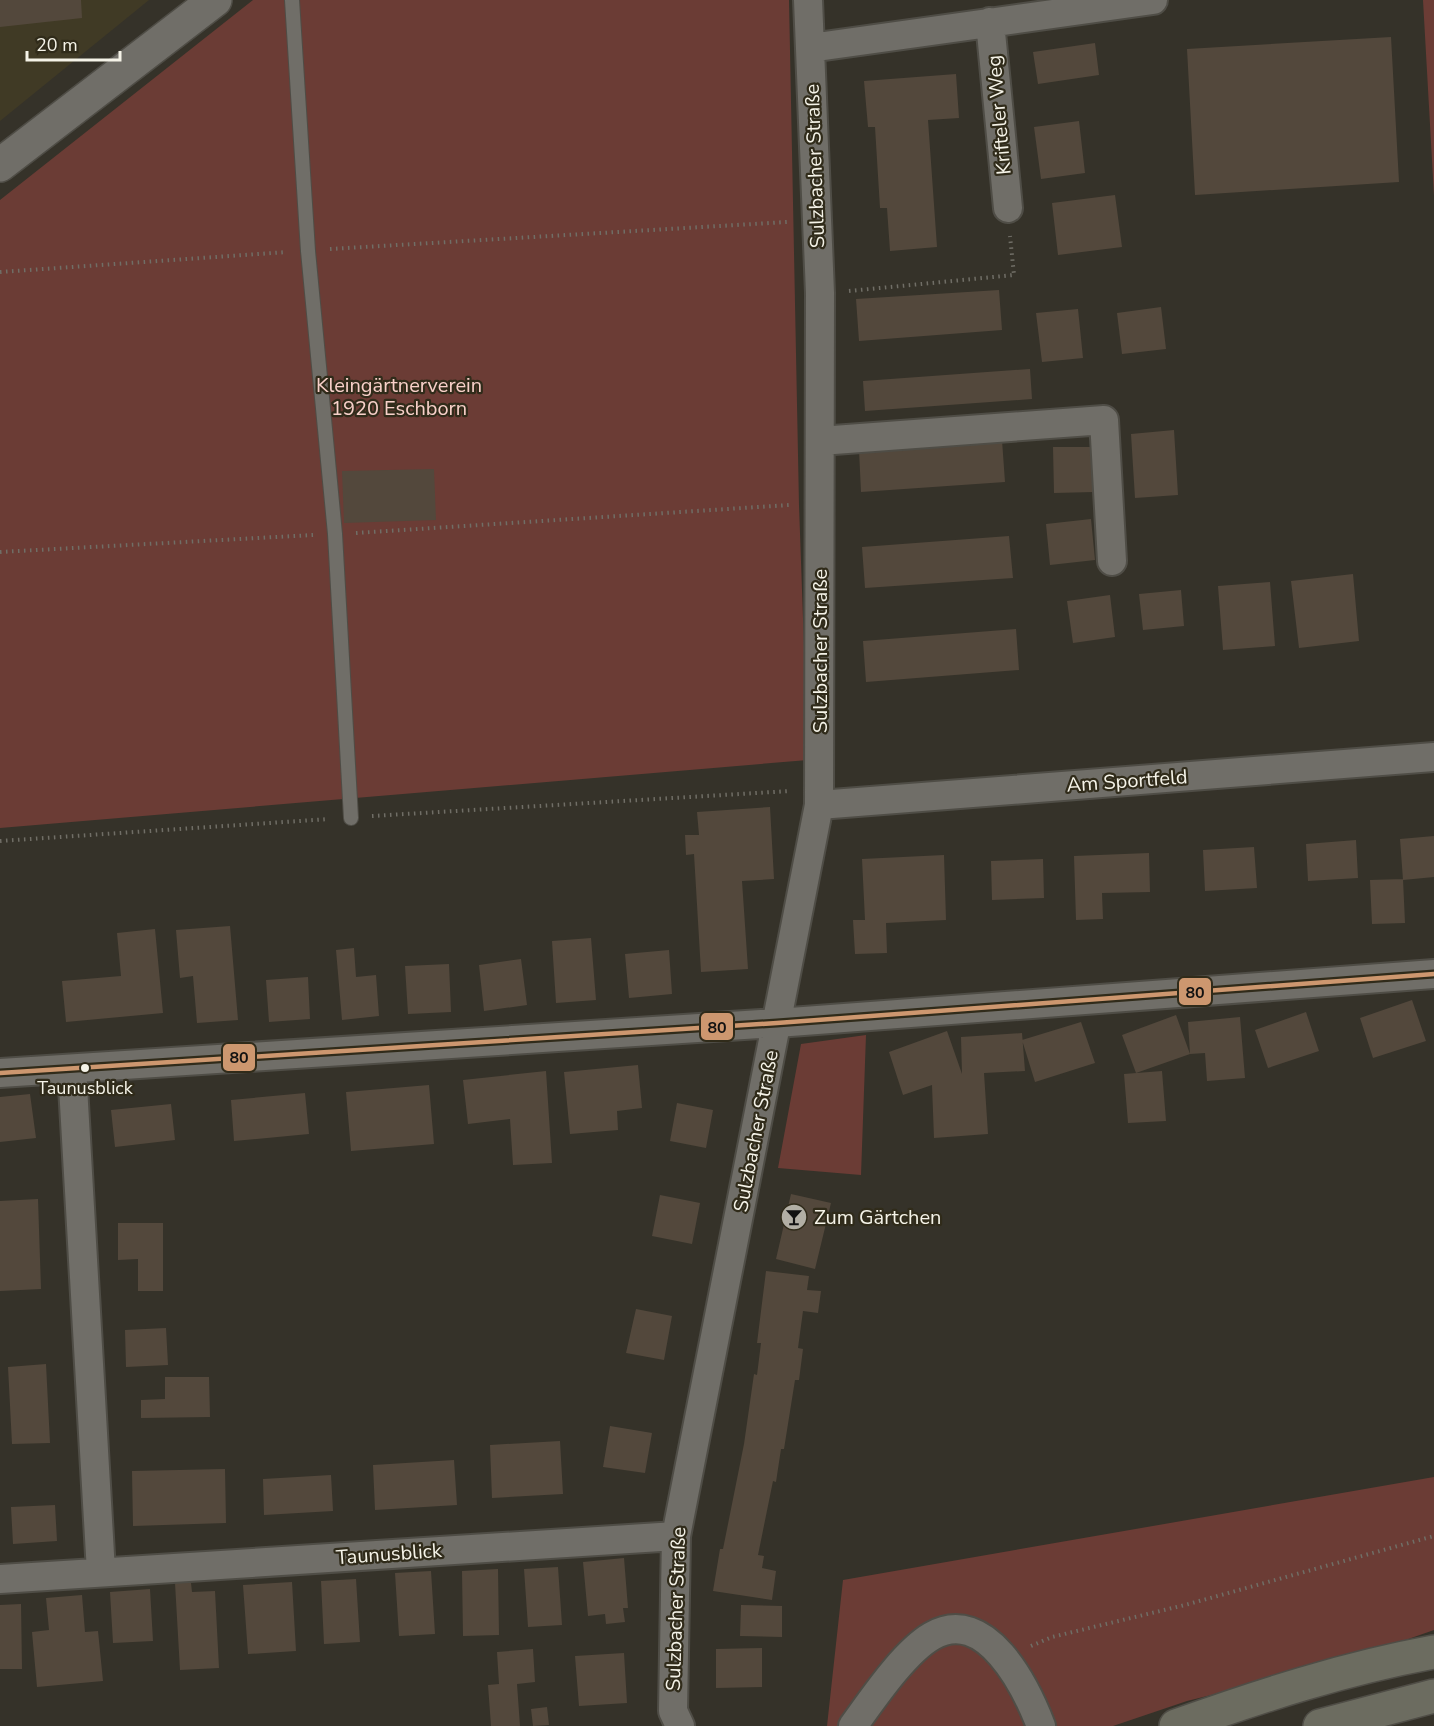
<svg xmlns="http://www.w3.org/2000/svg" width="1434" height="1726" viewBox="0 0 1434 1726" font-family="'Nunito Sans',sans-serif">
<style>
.built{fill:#403a25}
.green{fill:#6b3c35}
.building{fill:#53483c}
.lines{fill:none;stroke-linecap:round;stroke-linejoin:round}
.service-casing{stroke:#4f4d46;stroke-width:16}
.minor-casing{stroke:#4f4d46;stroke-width:32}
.tertiary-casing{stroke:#4f4d46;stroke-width:36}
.trunk-casing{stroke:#4f4d46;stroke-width:36}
.path{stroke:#706e66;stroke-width:4;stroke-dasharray:1.5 4.5;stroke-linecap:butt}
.service{stroke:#706e68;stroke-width:14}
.minor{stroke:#706e68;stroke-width:28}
.tertiary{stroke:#706e68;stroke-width:33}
.trunk{stroke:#6c6c60;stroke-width:33}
.bus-1-casing{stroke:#302b1a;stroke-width:9}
.bus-1{stroke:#cd976f;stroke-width:4.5}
.bus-dot{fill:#f5f3e8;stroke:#302b1a;stroke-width:2}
.labels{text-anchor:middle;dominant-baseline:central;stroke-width:4.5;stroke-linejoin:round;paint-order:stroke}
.bus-label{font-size:18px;fill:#f5f3e8;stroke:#302b1a}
.street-label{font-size:20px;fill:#f5f3e8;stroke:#302b1a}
.park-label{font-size:20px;fill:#f8d0c9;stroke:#302b1a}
.poi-label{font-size:20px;fill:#f5f3e8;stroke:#302b1a;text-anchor:start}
.line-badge{stroke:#302b1a;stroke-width:2}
.pale-badge-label{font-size:16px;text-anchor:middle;font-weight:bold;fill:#111}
</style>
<rect width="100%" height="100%" fill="#353229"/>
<path class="built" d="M0 0H149L0 121Z"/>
<path class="green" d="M253 0H789L799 505 808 760 0 828V200Z
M1423 0H1434V196Z
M866 1035 861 1175 778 1168 801 1044Z
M1434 1477V1630L1340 1663 1187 1701 1113 1726H827L843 1580Z"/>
<path class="building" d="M0 0H81L82 18 0 27Z
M1391 37 1399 182 1195 195 1187 49Z
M1095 43 1099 75 1038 84 1033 52Z
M956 74 959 118 928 120 937 247 890 251 887 208H880L875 127H868L864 81Z
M1079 121 1085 173 1041 179 1034 127Z
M1115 195 1122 247 1058 255 1052 203Z
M999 290 1002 330 859 341 856 299Z
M1161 307 1166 349 1122 354 1117 313Z
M1078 309 1083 358 1042 362 1036 313Z
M1030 369 1032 399 865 411 863 381Z
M1174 430 1178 495 1135 498 1131 434Z
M1002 440 1005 482 861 492 859 450Z
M1053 447H1094V492L1054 493Z
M434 469 436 520 344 523 342 471Z
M1091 519 1095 560 1050 565 1046 524Z
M1009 536 1013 578 865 588 862 547Z
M1353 574 1359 641 1299 648 1291 581Z
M1270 582 1275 646 1223 650 1218 586Z
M1181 590 1184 626 1143 630 1139 594Z
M1110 595 1115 637 1073 643 1067 601Z
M1016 629 1019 670 866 682 863 641Z
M770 807 774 879 742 881 748 969 701 972 694 854 686 855 685 835H699L697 812Z
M1434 836V877L1403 880 1400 839Z
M1356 840 1358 878 1308 881 1306 844Z
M1254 847 1257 888 1205 891 1203 850Z
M1149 853 1150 892 1102 893 1103 919 1076 920 1074 856Z
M944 855 946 920 886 923 887 953 855 954 853 920H865L862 859Z
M1043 859 1044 898 992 900 991 861Z
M1403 879 1405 923 1372 924 1370 880Z
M230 926 238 1020 197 1023 193 976 180 978 176 930Z
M155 929 163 1013 66 1022 62 981 121 976 117 933Z
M591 938 596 1000 556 1003 552 941Z
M354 948 356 977 376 975 379 1016 342 1020 336 950Z
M669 950 672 994 629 998 625 954Z
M521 959 527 1005 484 1011 479 965Z
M449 964 451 1012 408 1014 405 966Z
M308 977 310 1019 269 1022 266 980Z
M1412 1000 1426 1041 1373 1058 1360 1018Z
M1306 1012 1319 1051 1268 1068 1255 1030Z
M1176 1015 1190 1054 1188 1022 1240 1017 1245 1078 1207 1081 1205 1053 1190 1054 1136 1073 1122 1035Z
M1081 1022 1095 1063 1035 1082 1022 1040Z
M947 1031 962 1074 961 1037 1022 1033 1025 1071 984 1073 988 1134 934 1138 932 1085 903 1095 889 1052Z
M638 1065 642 1108 617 1111 618 1130 570 1134 564 1072Z
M546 1071 552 1163 513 1165 510 1119 468 1124 463 1080Z
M1162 1071 1166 1121 1128 1123 1124 1074Z
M429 1085 434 1144 351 1151 346 1092Z
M305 1093 309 1134 234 1141 231 1100Z
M30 1094 36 1138 0 1142V1097Z
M677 1103 713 1110 706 1148 670 1141Z
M171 1104 175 1140 115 1147 111 1110Z
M791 1194 831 1203 815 1269 776 1259Z
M660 1195 700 1203 692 1244 652 1236Z
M38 1199 41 1289 0 1291V1201Z
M118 1223H163V1291H138V1259L118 1260Z
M766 1271 809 1276 807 1290 821 1291 818 1313 803 1311 798 1348 803 1349 799 1380H795L784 1449H781L776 1482 773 1481 758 1555 764 1556 762 1568 776 1571 772 1600 713 1591 720 1549H723L744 1444 754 1374 757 1375 761 1343H757Z
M636 1309 672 1316 664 1360 626 1353Z
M166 1328 168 1365 126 1367 125 1330Z
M46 1364 50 1443 12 1444 8 1367Z
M165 1377H209L210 1417 141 1418V1400L165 1399Z
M610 1426 652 1433 645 1473 603 1467Z
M560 1441 563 1494 492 1498 490 1445Z
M454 1460 457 1505 375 1510 373 1465Z
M225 1469 226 1523 133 1526 132 1471Z
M331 1475 333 1511 264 1515 263 1479Z
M55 1505 57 1541 13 1544 11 1507Z
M624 1558 628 1608H623L625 1622 606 1624 605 1614 588 1616 583 1562Z
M558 1567 562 1625 528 1627 524 1569Z
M498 1569 499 1635 463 1636 462 1571Z
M431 1571 435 1634 399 1636 395 1573Z
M356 1579 360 1642 324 1644 321 1581Z
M292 1582 296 1651 248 1654 243 1585Z
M175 1583H191L192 1592 215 1591 219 1668 180 1670Z
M150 1589 153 1641 113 1643 110 1592Z
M82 1595 85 1632 98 1631 103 1681 37 1687 32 1632 49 1630 46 1598Z
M21 1604 22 1669H0V1605Z
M741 1605 782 1606V1637L740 1636Z
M762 1648V1687L716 1688V1649Z
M533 1649 535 1682 517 1684 520 1726H491L488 1685 499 1684 497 1652Z
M624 1653 627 1703 579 1706 575 1656Z
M547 1707 549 1725 533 1726 531 1709Z"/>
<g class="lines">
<defs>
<path id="service" d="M292 0 308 251 335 534 351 818"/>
<path id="minor" d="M990 22 1008 208
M810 48 1153 0
M820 441 1104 420 1112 561
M819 805 1434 757
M72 1069 101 1572
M0 1073 777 1023 1434 974
M0 1579 676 1536
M680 1726 673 1711 676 1536 819 805 820 293 808 0
M853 1726C872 1700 904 1652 932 1636 986 1605 1026 1687 1041 1726"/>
<path id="tertiary" d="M0 165 215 0"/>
<path id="trunk" d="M1176 1726C1260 1696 1346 1668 1434 1652
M1320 1726 1434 1696"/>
</defs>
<use href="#service" class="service-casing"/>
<use href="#minor" class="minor-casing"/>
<use href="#tertiary" class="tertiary-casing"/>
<use href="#trunk" class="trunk-casing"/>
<path class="path" d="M330 249 787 222
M0 272 287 252
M849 291 1014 275 1010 236
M356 533 789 505
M0 552 313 535
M372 816 790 791
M0 841 329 819
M1031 1646 1052 1637 1185 1605 1434 1536"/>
<use href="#service" class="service"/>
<use href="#minor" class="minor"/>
<use href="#tertiary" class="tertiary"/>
<use href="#trunk" class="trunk"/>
<defs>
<path id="bus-1" d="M0 1073 777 1023 1434 974"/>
</defs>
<use href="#bus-1" class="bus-1-casing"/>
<use href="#bus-1" class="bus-1"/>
</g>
<defs>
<symbol id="bar-disc" viewBox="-11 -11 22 22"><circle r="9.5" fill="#b2afa5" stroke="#302b1a"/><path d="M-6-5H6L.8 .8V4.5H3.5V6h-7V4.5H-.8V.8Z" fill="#111"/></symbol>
</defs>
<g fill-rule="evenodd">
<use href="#bar-disc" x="779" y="1202" width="30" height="30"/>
</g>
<circle class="bus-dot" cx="85" cy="1068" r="5"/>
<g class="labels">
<g class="bus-label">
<text x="85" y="1088">Taunusblick</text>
</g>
<g class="street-label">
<text transform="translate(999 115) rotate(-95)">Krifteler Weg</text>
<text transform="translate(815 166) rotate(-92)">Sulzbacher Straße</text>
<text transform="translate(820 651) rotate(-90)">Sulzbacher Straße</text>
<text transform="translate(1127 781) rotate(-4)">Am Sportfeld</text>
<text transform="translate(756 1131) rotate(-79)">Sulzbacher Straße</text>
<text transform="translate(389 1554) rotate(-4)">Taunusblick</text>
<text transform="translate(676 1609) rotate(-88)">Sulzbacher Straße</text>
</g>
<g class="park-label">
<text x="399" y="385">Kleingärtnerverein<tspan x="399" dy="23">1920 Eschborn</tspan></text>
</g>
<g class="poi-label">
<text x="814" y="1217">Zum Gärtchen</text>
</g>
</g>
<g class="line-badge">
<rect x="1178" y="977" width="34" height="29" rx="6" fill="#cd976f"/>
<rect x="700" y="1012" width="34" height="29" rx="6" fill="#cd976f"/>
<rect x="222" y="1043" width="34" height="29" rx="6" fill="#cd976f"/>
</g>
<g class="pale-badge-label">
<text x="1195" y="998">80</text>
<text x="717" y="1033">80</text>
<text x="239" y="1063">80</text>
</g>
<path d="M27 51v9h93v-9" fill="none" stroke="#f5f3e8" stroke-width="3"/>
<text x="36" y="51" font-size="18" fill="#f5f3e8" stroke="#302b1a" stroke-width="4.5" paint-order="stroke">20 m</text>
</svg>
